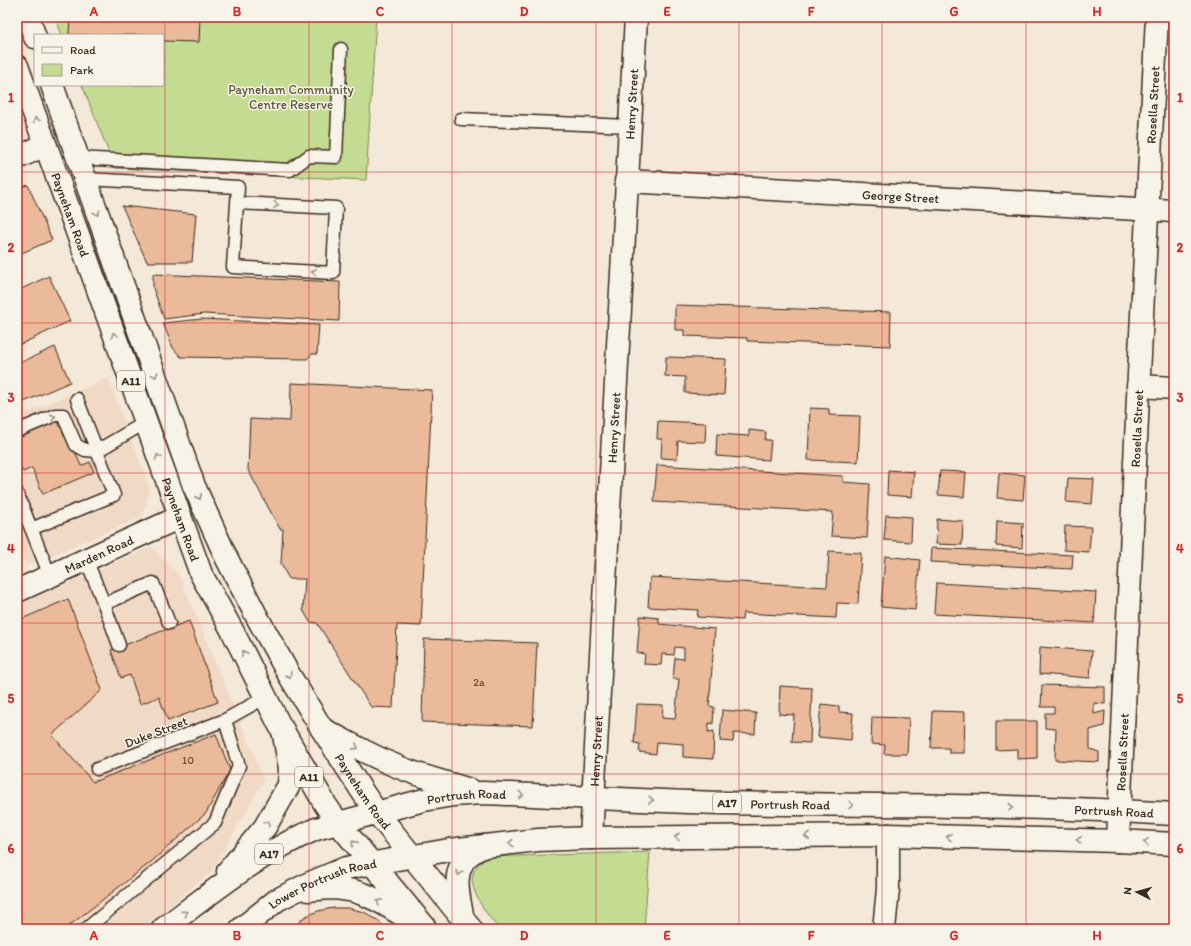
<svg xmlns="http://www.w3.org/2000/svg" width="1191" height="946" viewBox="0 0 1191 946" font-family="Itim,sans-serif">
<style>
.built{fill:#f1dac5}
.green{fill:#c3dc92;stroke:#7f8358}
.building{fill:#eaba9a;stroke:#3b2a1e}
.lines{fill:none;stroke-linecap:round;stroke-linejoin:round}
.lane-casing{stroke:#3b2a1e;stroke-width:15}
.street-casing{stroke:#3b2a1e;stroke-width:25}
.primary-casing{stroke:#3b2a1e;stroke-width:25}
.highway-casing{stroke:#3b2a1e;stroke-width:25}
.lane{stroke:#f7f3e8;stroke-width:12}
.street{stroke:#f7f3e8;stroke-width:22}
.primary{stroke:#f7f3e8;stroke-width:22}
.highway{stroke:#f7f3e8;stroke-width:22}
.oneway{stroke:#998e83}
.grid{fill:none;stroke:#d62828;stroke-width:1;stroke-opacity:0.55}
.labels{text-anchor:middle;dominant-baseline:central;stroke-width:3;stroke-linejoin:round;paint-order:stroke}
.number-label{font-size:11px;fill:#674e3d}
.shield{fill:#f7f3e8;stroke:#73665b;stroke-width:1}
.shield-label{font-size:12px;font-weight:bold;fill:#3b2a1e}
.park-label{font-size:13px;fill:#5d563b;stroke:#f7f3e8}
.street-label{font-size:13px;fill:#3b2a1e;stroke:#f7f3e8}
.neatline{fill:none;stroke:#d62828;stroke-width:1.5}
.grid-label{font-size:13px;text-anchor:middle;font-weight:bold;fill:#d62828}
</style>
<rect width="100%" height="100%" fill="#f4e8d8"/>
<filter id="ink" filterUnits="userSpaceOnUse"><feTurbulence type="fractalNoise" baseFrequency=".025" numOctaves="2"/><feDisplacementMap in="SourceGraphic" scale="8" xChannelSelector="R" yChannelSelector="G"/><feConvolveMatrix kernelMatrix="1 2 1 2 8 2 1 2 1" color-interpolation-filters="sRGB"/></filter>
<g filter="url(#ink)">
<path class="built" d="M108 378 150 488 142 517 26 566 17 543V417Z
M151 547 179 574 264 780 212 871 141 929H17V605Z"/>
<path class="green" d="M55 17H376L366 180 115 168 82 85H163V35H62Z
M650 852 644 929H499C488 916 464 886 475 869 478 865 483 861 486 857Z"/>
<path class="building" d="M70 17H200L199 42 163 41V35H69Z
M28 185 52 240 17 255V189Z
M122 206 196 214 192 262H147Z
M153 274 340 282 339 321 204 314 164 319 153 288Z
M49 276 70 321 19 345 17 340V291Z
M675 305 891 312 890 346 747 341V338L684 336V330H675Z
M202 319 319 325 317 354H312L307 359 181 357 173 348 163 323Z
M55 347 70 382 17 405V364Z
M666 357 726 359 724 395 685 393V377L665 376Z
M291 383 432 390 421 626 397 625 393 708 371 707 317 623 310 622 303 610 305 579H289L281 564 283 529H280L248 470 250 419 290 421Z
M810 408 829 409V415L860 416 858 462 808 460Z
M48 411 53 423 62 420 81 466 90 462 94 472 43 494 32 468 23 472 17 459V437L23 435 18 423Z
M658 421 706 423 705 442 678 441 677 459 661 458 662 439H657Z
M749 430 766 432 765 440H771L769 460 716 456 717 434 749 436Z
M657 465 843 476V482L870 484 867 538 831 536 833 512 654 502Z
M888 470 914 472 912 497 887 495Z
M940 471 966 472 964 497 938 495Z
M999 473 1025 475 1023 500 997 498Z
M1068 478 1094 479 1092 504 1066 502Z
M886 515 912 517 911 542 884 540Z
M937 519 963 521 962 545 936 544Z
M997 521 1023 523 1022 548 996 546Z
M1065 526 1091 527 1089 552 1064 550Z
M931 548 1073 555 1072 569 930 562Z
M829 551 861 553 858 604 837 603 836 618 743 613 742 620 697 617 698 610 648 607 650 577 827 587Z
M885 556 920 560 915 610 881 607Z
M936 583 1096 592 1094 623 934 614Z
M68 599 102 690 52 735 93 782 216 734 230 770 206 813 151 862 65 929H17V621Z
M640 616 659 618V624L715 629 709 706 714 707 713 724 709 723 708 732 714 731 713 759 683 757V744L657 742 656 754 639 752 640 744 634 743 637 704 663 705 662 718 675 719 679 679H673L675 658 684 659V648L675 647 674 655 662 654 661 665 644 664 645 654 637 653Z
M189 621 218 702 168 721 159 697 140 704 130 675 121 678 111 650Z
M424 639 537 643 533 726 422 722Z
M1040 647 1092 651 1090 678 1039 674Z
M1042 685 1105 687V704L1094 703V714L1105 711 1104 726 1090 730V749L1099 752V762L1055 760 1056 729 1045 728V713H1054V707H1041Z
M780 686 812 688 810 743 792 742 794 715 779 714Z
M821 704 839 706V712L853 713 851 740 818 737Z
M722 710 756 713 755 734 734 733 733 742 720 741Z
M933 711 965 712 964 753H949V748H931Z
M872 717 909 718 907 754H884L885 745 871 744Z
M996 721H1037V758L1017 759V749L996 750Z
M333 908H348L364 912 379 921 386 929H293L304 917 318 911Z"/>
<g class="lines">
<defs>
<path id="lane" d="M461 119 629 126
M78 158 290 170 309 156 336 157 341 49
M85 179 238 187 233 267 333 273 336 208 237 203
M17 431 55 415H63L76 445 85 450 97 451 146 422
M17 493 50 576
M31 529 114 495 77 399
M86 559 104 604 153 583 169 623
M104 604 119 645
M97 769 225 720
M86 929 215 823 239 766 225 720 266 697"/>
<g id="street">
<path d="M17 158 45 145"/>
<path id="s1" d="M626 181 1174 211"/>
<path d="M1138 386 1174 388"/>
<path id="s2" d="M17 591 180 517"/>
<path id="s3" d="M591 838 636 17"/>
<path id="s4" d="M1118 841 1139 374 1157 17"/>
<path d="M884 929 888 889V835"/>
</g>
<g id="primary">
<path d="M28 17 35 37"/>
<path id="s5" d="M17 66 201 574 233 632 279 724 325 804 338 823 424 926"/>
<path id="s6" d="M52 85 194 486 227 559 256 615 288 673 322 729 362 791 377 813 471 929"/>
</g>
<g id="highway">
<path d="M322 729C346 741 369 755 394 765 418 776 445 782 470 790"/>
<path d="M228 871 265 827 289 785 290 768 283 730"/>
<path d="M308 890C319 889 330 887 342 889 372 892 399 914 424 929"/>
<path d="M463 920C460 901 450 872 468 856 472 852 479 849 484 846"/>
<path id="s7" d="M163 929C212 892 260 853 316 829L424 800 453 795 482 793C563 796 644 801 725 803 875 806 1025 804 1174 814"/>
<path id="s8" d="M241 929 277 900 308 884 346 868 449 850 538 840 591 838 888 835 1118 841 1174 844"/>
</g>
</defs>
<use href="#lane" class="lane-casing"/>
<use href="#street" class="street-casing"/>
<use href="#primary" class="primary-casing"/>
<use href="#highway" class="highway-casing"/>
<use href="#lane" class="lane"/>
<use href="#street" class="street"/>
<use href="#primary" class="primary"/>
<use href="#highway" class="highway"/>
</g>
<defs><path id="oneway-chevron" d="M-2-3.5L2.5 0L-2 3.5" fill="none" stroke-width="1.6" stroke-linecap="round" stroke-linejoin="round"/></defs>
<g class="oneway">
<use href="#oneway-chevron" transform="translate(36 120) rotate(-110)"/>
<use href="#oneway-chevron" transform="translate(276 205) rotate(3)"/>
<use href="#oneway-chevron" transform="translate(97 213) rotate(71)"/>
<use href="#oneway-chevron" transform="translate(314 272) rotate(-176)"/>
<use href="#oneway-chevron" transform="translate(114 335) rotate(-110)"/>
<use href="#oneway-chevron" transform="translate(155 375) rotate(70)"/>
<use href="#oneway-chevron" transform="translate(53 417) rotate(-17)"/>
<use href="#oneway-chevron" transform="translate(158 457) rotate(-110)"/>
<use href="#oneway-chevron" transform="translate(199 497) rotate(65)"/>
<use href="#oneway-chevron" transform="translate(244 653) rotate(-117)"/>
<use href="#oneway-chevron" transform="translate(289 675) rotate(59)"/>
<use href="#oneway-chevron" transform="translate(356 747) rotate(28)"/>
<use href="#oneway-chevron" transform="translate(521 795) rotate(2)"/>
<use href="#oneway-chevron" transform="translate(651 800) rotate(2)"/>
<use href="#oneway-chevron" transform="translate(851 805) rotate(1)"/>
<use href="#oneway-chevron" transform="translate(1011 807) rotate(1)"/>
<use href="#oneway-chevron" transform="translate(267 823) rotate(-57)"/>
<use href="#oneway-chevron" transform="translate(807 836) rotate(179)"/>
<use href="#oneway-chevron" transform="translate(677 837) rotate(179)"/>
<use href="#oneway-chevron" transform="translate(949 837) rotate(-179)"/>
<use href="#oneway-chevron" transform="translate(1079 840) rotate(-179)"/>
<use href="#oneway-chevron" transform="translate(1146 842) rotate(-177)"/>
<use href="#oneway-chevron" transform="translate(354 843) rotate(-129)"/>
<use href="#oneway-chevron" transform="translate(511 843) rotate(175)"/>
<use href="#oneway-chevron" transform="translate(459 873) rotate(102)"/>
<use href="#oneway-chevron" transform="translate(379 902) rotate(-150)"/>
<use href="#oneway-chevron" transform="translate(185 913) rotate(-37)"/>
</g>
</g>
<path class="grid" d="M165 17V929M309 17V929M452 17V929M596 17V929M739 17V929M882 17V929M1026 17V929M17 172H1174M17 323H1174M17 473H1174M17 623H1174M17 774H1174"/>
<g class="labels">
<g class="number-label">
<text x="479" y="682">2a</text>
<text x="188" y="760">10</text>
</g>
<g class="shield">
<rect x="117" y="371" width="28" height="20" rx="3"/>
<rect x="295" y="767" width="28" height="20" rx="3"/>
<rect x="713" y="793" width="28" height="20" rx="3"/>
<rect x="255" y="844" width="28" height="20" rx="3"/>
</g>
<g class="shield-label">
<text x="131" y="381">A11</text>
<text x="309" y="777">A11</text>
<text x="727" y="803">A17</text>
<text x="269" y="854">A17</text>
</g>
<g class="park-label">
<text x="291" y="89">Payneham Community<tspan x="291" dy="15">Centre Reserve</tspan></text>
</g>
<g class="street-label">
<text stroke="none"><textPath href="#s3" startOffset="735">Henry Street</textPath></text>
<text stroke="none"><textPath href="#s4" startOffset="737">Rosella Street</textPath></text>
<text stroke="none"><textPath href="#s1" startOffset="275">George Street</textPath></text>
<text stroke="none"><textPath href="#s5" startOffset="158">Payneham Road</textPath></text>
<text stroke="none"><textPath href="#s3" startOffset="411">Henry Street</textPath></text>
<text stroke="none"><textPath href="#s4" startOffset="413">Rosella Street</textPath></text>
<text stroke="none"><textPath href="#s5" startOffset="482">Payneham Road</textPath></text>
<text stroke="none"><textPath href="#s2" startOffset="90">Marden Road</textPath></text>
<text transform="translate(156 732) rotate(-21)">Duke Street</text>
<text stroke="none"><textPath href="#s3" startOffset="87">Henry Street</textPath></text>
<text stroke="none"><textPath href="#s4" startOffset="89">Rosella Street</textPath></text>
<text stroke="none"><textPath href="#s6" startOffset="775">Payneham Road</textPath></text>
<text stroke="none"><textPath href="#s7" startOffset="338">Portrush Road</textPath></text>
<text stroke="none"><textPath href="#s7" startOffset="662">Portrush Road</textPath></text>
<text stroke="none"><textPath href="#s7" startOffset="986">Portrush Road</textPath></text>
<text stroke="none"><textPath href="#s8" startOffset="95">Lower Portrush Road</textPath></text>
</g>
</g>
<rect width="1191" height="946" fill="none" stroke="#f7f3e8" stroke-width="44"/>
<rect x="34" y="34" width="130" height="52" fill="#f7f3e8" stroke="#aca397"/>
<rect x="42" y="47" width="20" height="6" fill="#f7f3e8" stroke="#aca397"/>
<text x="70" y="54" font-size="12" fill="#3b2a1e">Road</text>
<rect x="42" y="64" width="20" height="12" fill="#c3dc92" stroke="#aca397"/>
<text x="70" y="74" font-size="12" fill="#3b2a1e">Park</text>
<g transform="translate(1137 892) rotate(276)" stroke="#f7f3e8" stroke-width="3" paint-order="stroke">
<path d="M0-3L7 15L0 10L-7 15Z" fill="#3b2a1e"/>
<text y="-6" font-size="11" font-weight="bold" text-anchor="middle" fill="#3b2a1e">N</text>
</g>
<rect x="22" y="22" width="1147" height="902" class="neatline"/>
<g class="grid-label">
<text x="94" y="16">A</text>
<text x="237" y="16">B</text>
<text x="380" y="16">C</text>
<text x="524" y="16">D</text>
<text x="667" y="16">E</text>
<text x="811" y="16">F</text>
<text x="954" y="16">G</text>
<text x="1097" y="16">H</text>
<text x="11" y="102">1</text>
<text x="1180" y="102">1</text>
<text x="11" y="252">2</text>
<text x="1180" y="252">2</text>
<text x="11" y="402">3</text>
<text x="1180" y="402">3</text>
<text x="11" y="553">4</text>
<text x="1180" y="553">4</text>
<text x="11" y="703">5</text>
<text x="1180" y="703">5</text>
<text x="11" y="853">6</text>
<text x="1180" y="853">6</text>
<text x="94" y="940">A</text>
<text x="237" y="940">B</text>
<text x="380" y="940">C</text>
<text x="524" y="940">D</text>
<text x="667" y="940">E</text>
<text x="811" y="940">F</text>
<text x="954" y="940">G</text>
<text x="1097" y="940">H</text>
</g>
</svg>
